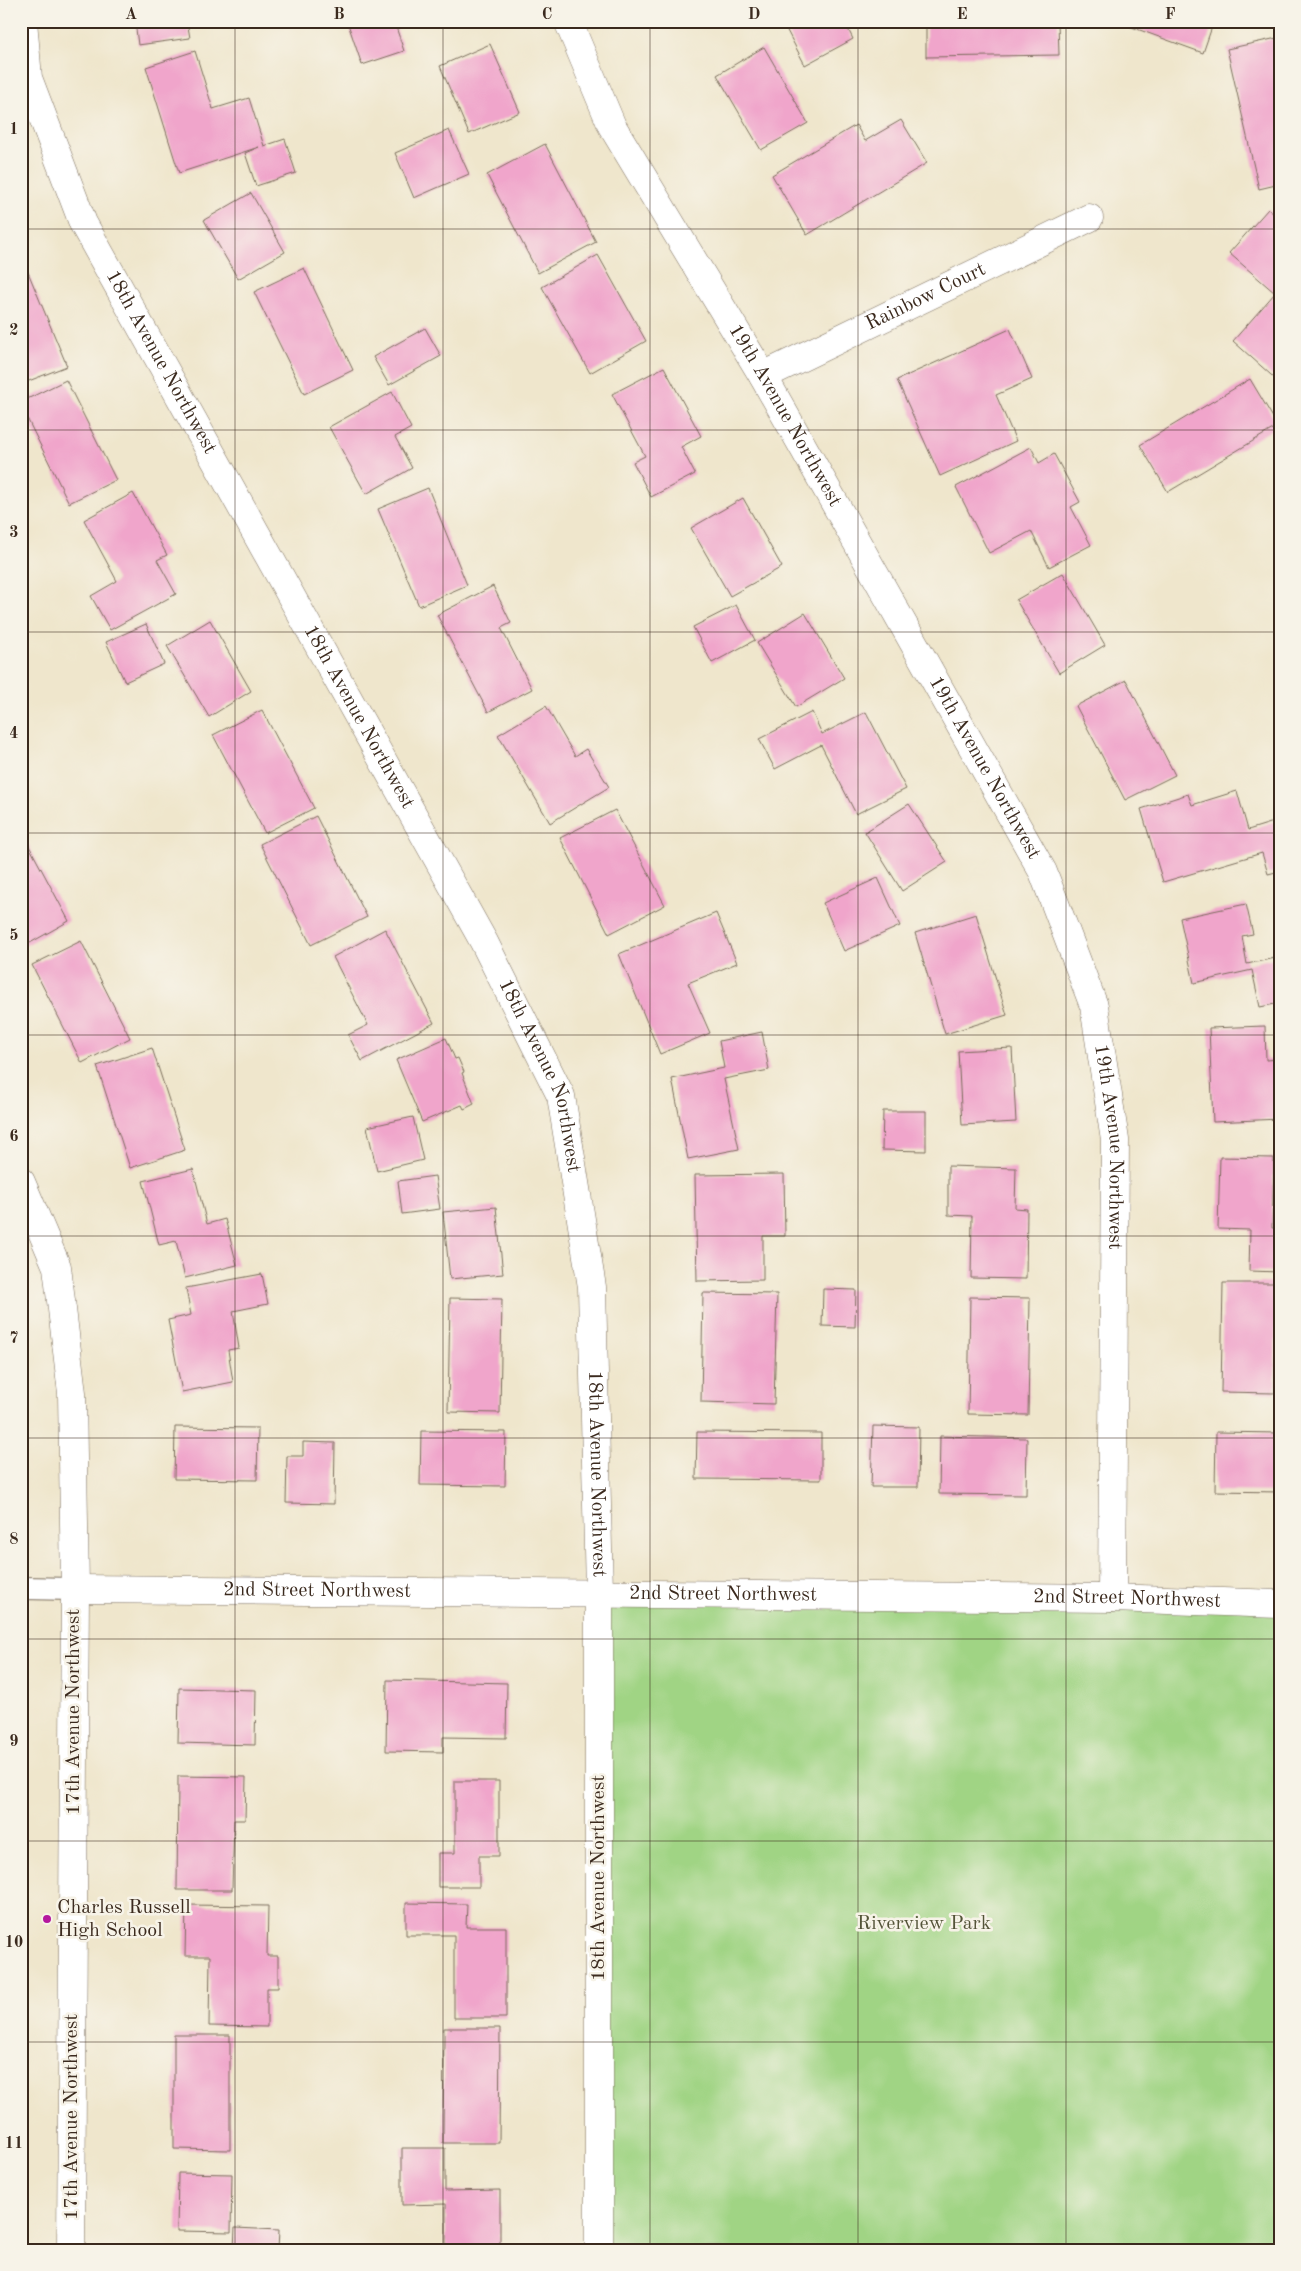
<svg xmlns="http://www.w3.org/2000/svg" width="1301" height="2271" viewBox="0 0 1301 2271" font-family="'Old Standard TT',serif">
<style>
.green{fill:#a0d484;stroke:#6e7f51}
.building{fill:#f0a5cb}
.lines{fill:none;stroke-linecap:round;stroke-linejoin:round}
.lane-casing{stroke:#7a6c5b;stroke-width:24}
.street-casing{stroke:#7a6c5b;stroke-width:29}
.lane{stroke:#fff;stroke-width:22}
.street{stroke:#fff;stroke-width:28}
.grid{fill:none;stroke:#3b2a1e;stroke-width:1;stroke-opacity:0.55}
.poi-dot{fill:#b5179e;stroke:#f7f3e8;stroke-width:2}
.labels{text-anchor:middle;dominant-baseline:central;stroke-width:5;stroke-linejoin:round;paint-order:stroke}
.street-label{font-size:20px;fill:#3b2a1e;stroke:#f7f3e8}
.poi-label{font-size:20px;fill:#3b2a1e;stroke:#f7f3e8;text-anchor:start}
.park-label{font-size:20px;fill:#545438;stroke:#f7f3e8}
.neatline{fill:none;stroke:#3b2a1e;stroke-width:2}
.grid-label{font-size:16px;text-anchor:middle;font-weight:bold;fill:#3b2a1e}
</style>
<rect width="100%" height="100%" fill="#f7f3e8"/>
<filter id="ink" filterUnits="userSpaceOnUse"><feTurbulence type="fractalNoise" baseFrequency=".02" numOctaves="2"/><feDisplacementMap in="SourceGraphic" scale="10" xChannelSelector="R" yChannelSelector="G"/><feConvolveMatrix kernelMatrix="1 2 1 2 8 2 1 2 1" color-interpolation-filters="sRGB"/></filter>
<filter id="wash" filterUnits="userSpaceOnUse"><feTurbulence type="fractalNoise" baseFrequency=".0096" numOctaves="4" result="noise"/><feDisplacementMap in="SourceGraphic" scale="20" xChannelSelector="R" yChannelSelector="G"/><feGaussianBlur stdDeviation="1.12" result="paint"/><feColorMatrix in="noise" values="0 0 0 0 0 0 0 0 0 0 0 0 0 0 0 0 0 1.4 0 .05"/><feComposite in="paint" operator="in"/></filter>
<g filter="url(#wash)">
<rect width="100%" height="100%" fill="#efe6cc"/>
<path class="green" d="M599 1592 1280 1607V2250H599Z"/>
<g id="blocks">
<path class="building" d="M135 21H187L190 38 138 45Z
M347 21H394L404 51 362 65Z
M782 21H844L853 39 805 65Z
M945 21H1058L1059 55 926 57V26H945Z
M1115 21H1214L1203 53Z
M1277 38 1280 49V184L1259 189 1227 49Z
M490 44 520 112 469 134 440 66Z
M764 47 808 123 761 150 717 75Z
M195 51 213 109 249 98 264 146 285 139 296 173 256 186 245 153 259 147 179 173 146 67Z
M901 120 927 163 807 235 772 175 856 125 865 141Z
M449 130 469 174 414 198 395 153Z
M545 144 596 242 538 273 487 175Z
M251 193 285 252 238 279 204 220Z
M1268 209 1280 219V383L1233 341 1275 293 1229 253Z
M598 255 646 341 590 373 542 287Z
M25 265 67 366 21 384V267Z
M304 268 353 370 304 394 254 292Z
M425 328 441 356 389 385 373 357Z
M1010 329 1032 379 996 395 1016 441 940 476 897 380Z
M664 367 701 436 681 447 695 474 651 497 633 462 645 456 612 394Z
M1250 379 1278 426 1168 492 1140 445Z
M66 380 116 480 69 503 21 406V402Z
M392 392 411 428 395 437 412 468 366 494 329 427Z
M1031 447 1039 463 1054 454 1080 502 1071 507 1091 545 1049 567 1031 531 989 553 956 487Z
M428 488 467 585 419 606 378 509Z
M133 493 167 555 157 560 176 594 110 630 91 596 117 581 84 520Z
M743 498 782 567 730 596 691 528Z
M1063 573 1105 645 1059 673 1016 600Z
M493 586 511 623 501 628 532 689 488 712 437 615Z
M736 605 755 640 712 663 693 627Z
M805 613 844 678 796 707 757 643Z
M210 620 251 691 209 717 167 646Z
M146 624 164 664 125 682 106 642Z
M1126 680 1175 775 1125 800 1076 706Z
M546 706 575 756 586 749 609 787 550 823 498 735Z
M262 710 314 808 265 833 213 735Z
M812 712 822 734 866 712 906 789 856 814 821 745 775 769 759 739Z
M1237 791 1248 830 1280 820V871L1268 874 1262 853 1163 882 1141 809 1188 794 1192 805Z
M909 804 947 862 902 891 865 832Z
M615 810 665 905 609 934 560 838Z
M316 816 367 917 311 945 260 844Z
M21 831 69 921 21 948Z
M878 878 900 926 844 951 823 903Z
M1246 904 1253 934 1242 936 1247 964 1280 957V1003L1260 1007 1252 970 1194 983 1180 918Z
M716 913 737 963 688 983 710 1033 660 1054 619 954Z
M976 914 1007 1015 945 1034 915 933Z
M385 929 434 1023 362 1061 348 1035 368 1025 333 957Z
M81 941 130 1038 82 1063 32 965Z
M1265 1026 1266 1060 1280 1059V1119L1213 1122 1209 1028Z
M762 1032 769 1070 724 1079 739 1149 688 1159 672 1079 724 1068 719 1041Z
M446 1038 455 1059 458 1058 464 1072 462 1073 474 1104 464 1109 462 1105 422 1122 396 1060Z
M152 1048 185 1150 130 1168 97 1066Z
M1012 1048 1016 1122 962 1125 958 1051Z
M883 1111H926V1151L882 1150Z
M413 1117 423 1160 377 1171 367 1127Z
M1220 1157 1274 1158 1272 1228H1280V1272L1249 1271 1250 1230 1218 1229Z
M948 1166 1016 1168 1015 1208 1027 1209 1026 1279 971 1278 972 1216 948 1215Z
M193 1169 207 1224 225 1219 237 1265 185 1278 176 1241 159 1245 143 1181Z
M784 1174 785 1236H763V1280L697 1281 695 1175Z
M435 1176 440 1209 402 1214 398 1181Z
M496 1207 503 1274 450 1279 443 1212Z
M262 1274 268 1304 233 1311 239 1348 228 1350 233 1382 182 1392 168 1320 191 1315 186 1288Z
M1223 1283H1276L1275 1393 1221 1392Z
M823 1289 856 1290 855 1327 822 1326Z
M703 1293 777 1294 774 1404 701 1402Z
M970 1297 1030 1298 1028 1415 968 1414Z
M450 1298 502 1299 500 1413 448 1412Z
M873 1426 919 1427 918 1487H871Z
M175 1427 258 1428 257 1480 174 1479Z
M421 1431 506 1432 505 1486 420 1485Z
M697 1432 821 1433V1480L696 1479Z
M1216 1432 1280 1433V1492L1215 1491Z
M940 1436 1027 1438 1026 1495 939 1494Z
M303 1442 335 1443 334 1504 286 1503 287 1456H303Z
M387 1680 507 1683 506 1738 443 1737V1752L386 1751Z
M179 1688 256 1690 255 1745 178 1743Z
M178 1776 246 1777 245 1820H234L232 1890H177Z
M455 1781H499V1856H479V1887H438V1853H455Z
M406 1903 467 1904 466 1927H506V2018H454V1935H406Z
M186 1905 268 1906 267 1956H278V1988H267V2027L209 2026 210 1956H185Z
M444 2028H500L499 2143H443Z
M174 2035H230V2150L174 2149Z
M402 2148H445V2191L500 2190V2250H446V2204L402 2205Z
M178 2173 232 2174 231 2232 177 2231Z
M235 2228 279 2230 278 2250H234Z"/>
</g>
</g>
<g filter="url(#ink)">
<use href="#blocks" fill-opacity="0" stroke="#7a6c5b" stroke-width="1"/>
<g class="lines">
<defs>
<path id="lane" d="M21 1588 75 1589"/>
<g id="street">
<path id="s1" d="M23 21 28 78 83 223 484 942 561 1096 592 1287 599 1592V2250"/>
<path id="s2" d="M568 21 612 126 763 376 1043 872 1094 1006 1115 1140 1112 1598"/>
<path id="s3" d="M763 376 1089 218"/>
<path d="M21 1182 57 1267 72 1393 75 1589 71 2250"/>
<path id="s4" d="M75 1589 1112 1598 1280 1604"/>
</g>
</defs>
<use href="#lane" class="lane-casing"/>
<use href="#street" class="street-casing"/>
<use href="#lane" class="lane"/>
<use href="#street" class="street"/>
</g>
</g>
<path class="grid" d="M235 21V2250M443 21V2250M650 21V2250M858 21V2250M1066 21V2250M21 229H1280M21 430H1280M21 632H1280M21 833H1280M21 1035H1280M21 1236H1280M21 1438H1280M21 1639H1280M21 1841H1280M21 2042H1280"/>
<circle class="poi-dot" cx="47" cy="1919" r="5"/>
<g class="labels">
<g class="street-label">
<text stroke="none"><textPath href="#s3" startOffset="181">Rainbow Court</textPath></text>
<text stroke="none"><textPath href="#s1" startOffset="372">18th Avenue Northwest</textPath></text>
<text stroke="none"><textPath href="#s2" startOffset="451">19th Avenue Northwest</textPath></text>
<text stroke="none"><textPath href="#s1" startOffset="778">18th Avenue Northwest</textPath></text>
<text stroke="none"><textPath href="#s2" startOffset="856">19th Avenue Northwest</textPath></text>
<text stroke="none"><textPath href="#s1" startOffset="1182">18th Avenue Northwest</textPath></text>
<text stroke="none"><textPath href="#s2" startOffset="1261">19th Avenue Northwest</textPath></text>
<text stroke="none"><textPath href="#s1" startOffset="1588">18th Avenue Northwest</textPath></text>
<text stroke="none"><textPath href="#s4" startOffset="242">2nd Street Northwest</textPath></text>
<text stroke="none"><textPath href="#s4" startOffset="648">2nd Street Northwest</textPath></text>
<text stroke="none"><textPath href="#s4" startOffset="1052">2nd Street Northwest</textPath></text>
<text transform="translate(74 1712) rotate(-90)">17th Avenue Northwest</text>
<text transform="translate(599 1878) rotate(-90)">18th Avenue Northwest</text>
<text transform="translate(72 2117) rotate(-90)">17th Avenue Northwest</text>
</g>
<g class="poi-label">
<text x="57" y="1908">Charles Russell<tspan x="57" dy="23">High School</tspan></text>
</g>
<g class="park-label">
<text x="924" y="1924">Riverview Park</text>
</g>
</g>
<rect width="1301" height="2271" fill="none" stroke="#f7f3e8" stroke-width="55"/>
<rect x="28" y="28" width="1246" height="2216" class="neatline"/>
<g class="grid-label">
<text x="131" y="19">A</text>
<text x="339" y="19">B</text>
<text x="547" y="19">C</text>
<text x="754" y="19">D</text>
<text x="962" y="19">E</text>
<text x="1170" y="19">F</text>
<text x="14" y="134">1</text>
<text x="14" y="335">2</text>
<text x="14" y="537">3</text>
<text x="14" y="738">4</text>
<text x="14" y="940">5</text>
<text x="14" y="1141">6</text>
<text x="14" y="1343">7</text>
<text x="14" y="1544">8</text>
<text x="14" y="1746">9</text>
<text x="14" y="1947">10</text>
<text x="14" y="2148">11</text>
</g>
</svg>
